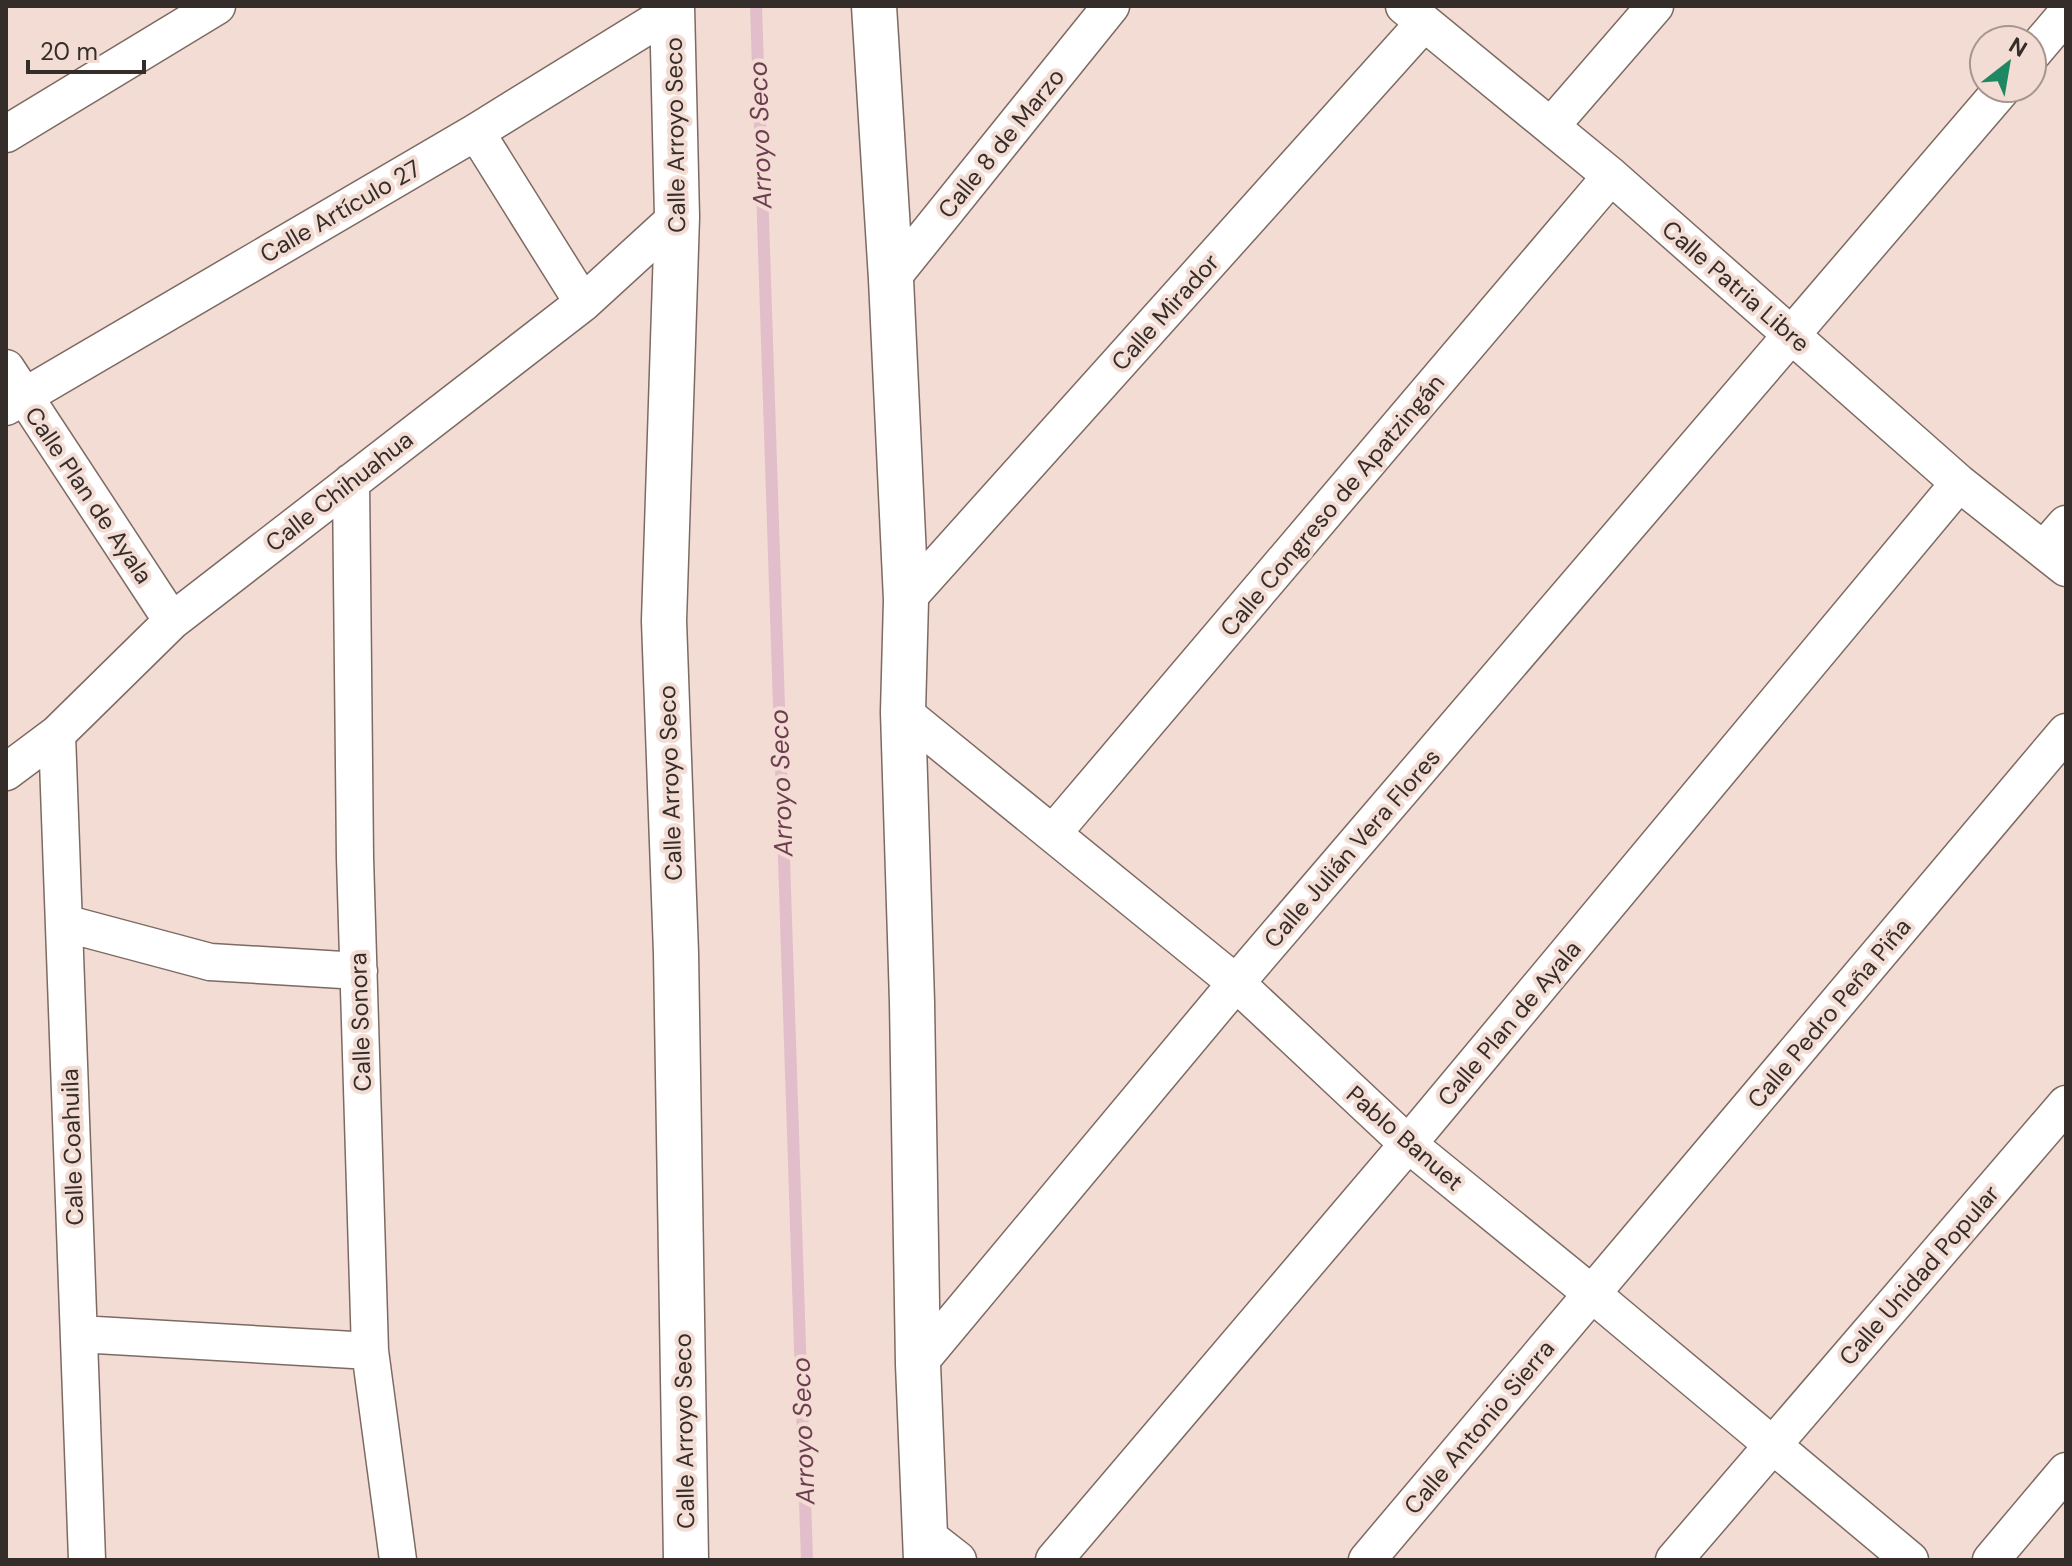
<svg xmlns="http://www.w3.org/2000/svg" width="2072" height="1566" viewBox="0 0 2072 1566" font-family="'DM Sans',sans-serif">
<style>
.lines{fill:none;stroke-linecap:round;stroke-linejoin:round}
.stream{stroke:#e2bdca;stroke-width:12}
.minor-casing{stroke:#7d6a62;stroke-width:39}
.tertiary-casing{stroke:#7d6a62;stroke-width:47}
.minor{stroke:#fff;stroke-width:36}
.tertiary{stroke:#fff;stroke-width:44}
.labels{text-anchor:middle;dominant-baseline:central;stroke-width:8;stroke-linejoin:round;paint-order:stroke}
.street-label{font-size:24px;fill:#352d29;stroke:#f2dcd3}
.water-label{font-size:26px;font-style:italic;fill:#6e3d51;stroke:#f2dcd3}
</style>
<rect width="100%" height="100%" fill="#f2dcd3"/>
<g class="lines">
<path class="stream" d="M756 6 807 1560"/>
<defs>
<path id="minor" d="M1404 6 1611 176 1959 483 2066 568
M2032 54 2066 14
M1551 126 1655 6
M476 132 583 303
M6 134 217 6
M891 279 1111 6
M6 368 172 621
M6 407 476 132 672 11
M351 482 355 858 370 1351 398 1560
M2044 549 2066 524
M906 600 1424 23
M903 712 1236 983 1408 1144 1591 1293 1910 1560
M57 734 87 1560
M6 772 57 734 172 621 583 303 677 217
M1053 833 1611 176
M64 923 210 962 359 971
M79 1334 370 1351
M918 1364 1236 983 2003 88
M926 1535 958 1560
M1054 1560 1408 1144 1959 483
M1367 1560 2066 732
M1674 1560 2066 1104
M1991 1560 2066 1471"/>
<path id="tertiary" d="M672 6 677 217 664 621 676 953 686 1560
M874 6 891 279 906 600 903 712 912 1002 918 1364 926 1560"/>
</defs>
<use href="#minor" class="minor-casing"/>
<use href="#tertiary" class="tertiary-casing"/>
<use href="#minor" class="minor"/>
<use href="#tertiary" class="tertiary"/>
</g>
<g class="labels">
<g class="street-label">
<text transform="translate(675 135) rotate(-91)">Calle Arroyo Seco</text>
<text transform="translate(1001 143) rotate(-51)">Calle 8 de Marzo</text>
<text transform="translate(340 211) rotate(-30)">Calle Artículo 27</text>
<text transform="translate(1736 286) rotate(41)">Calle Patria Libre</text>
<text transform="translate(1165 312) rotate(-48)">Calle Mirador</text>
<text transform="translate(339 491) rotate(-38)">Calle Chihuahua</text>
<text transform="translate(89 495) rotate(56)">Calle Plan de Ayala</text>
<text transform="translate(1332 505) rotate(-50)">Calle Congreso de Apatzingán</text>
<text transform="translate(670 783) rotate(-92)">Calle Arroyo Seco</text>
<text transform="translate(1352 848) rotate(-49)">Calle Julián Vera Flores</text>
<text transform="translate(1829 1013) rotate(-50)">Calle Pedro Peña Piña</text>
<text transform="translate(360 1022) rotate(-92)">Calle Sonora</text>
<text transform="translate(1509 1023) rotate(-50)">Calle Plan de Ayala</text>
<text transform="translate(1405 1138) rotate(41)">Pablo Banuet</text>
<text transform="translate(72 1147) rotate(-92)">Calle Coahuila</text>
<text transform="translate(1919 1275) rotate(-49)">Calle Unidad Popular</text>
<text transform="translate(1479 1427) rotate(-50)">Calle Antonio Sierra</text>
<text transform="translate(684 1431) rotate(-91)">Calle Arroyo Seco</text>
</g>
<g class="water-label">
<text transform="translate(760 135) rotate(-92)">Arroyo Seco</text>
<text transform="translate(781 783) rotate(-92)">Arroyo Seco</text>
<text transform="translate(803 1431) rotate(-92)">Arroyo Seco</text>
</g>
</g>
<rect width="2072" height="1566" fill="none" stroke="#352d29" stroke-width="16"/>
<g transform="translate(2008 64) rotate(31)"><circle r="38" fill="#f2dcd3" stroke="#a6968f" stroke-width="2"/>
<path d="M0-6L14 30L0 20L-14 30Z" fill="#208763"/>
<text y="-12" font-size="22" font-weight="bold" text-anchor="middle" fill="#352d29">N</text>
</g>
<path d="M28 60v12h116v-12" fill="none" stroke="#352d29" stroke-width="4"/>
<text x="40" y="60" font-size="24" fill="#352d29" stroke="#f2dcd3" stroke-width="6" paint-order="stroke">20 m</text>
</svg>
